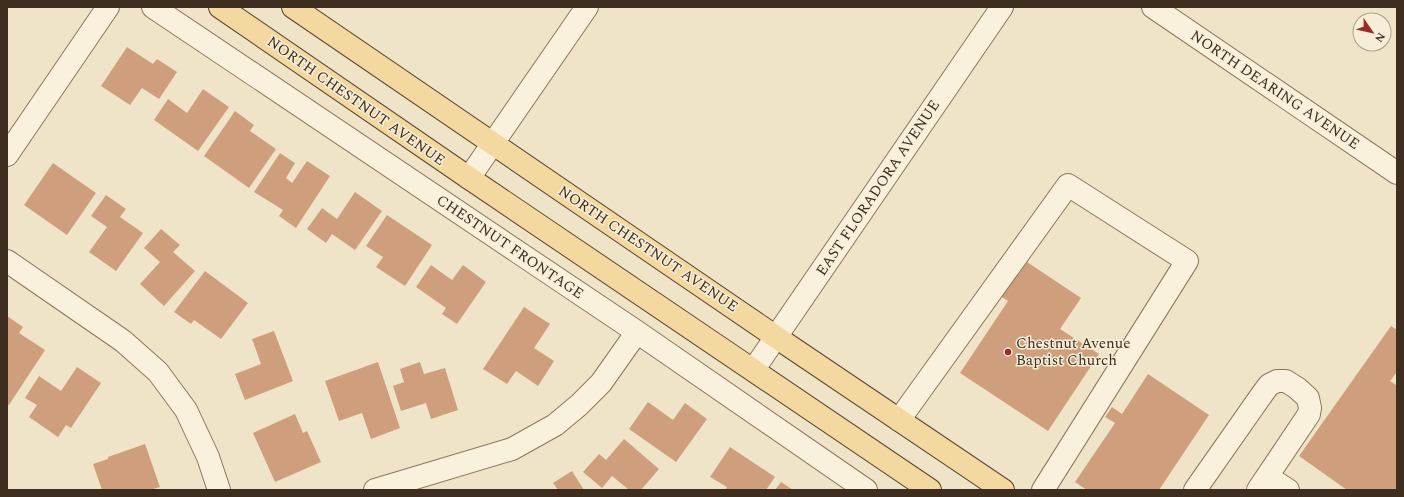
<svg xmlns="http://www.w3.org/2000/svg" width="1404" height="497" viewBox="0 0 1404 497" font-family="Spectral,serif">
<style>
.building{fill:#cf9f7d}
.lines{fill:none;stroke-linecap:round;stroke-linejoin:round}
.minor-casing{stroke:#8d765c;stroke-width:24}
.major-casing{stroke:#5b4430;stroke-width:24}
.minor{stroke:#faf1dc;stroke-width:22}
.major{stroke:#f3d9a0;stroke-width:22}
.poi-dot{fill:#9e2a2b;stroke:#f7eed8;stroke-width:1.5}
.labels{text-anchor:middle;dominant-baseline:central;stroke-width:3;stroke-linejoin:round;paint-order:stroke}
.street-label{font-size:15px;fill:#3d2e20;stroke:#f7eed8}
.poi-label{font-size:15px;fill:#3d2e20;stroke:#f7eed8;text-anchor:start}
</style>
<rect width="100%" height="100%" fill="#f0e4c8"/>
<path class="building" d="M127 47 153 64 157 59 177 72 159 99 142 88 130 105 101 86Z
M203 89 229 107 198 151 154 120 168 99 187 113Z
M235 111 254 125 250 131 276 149 249 188 204 156Z
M280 153 295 163 286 178 292 183 307 161 330 176 296 228 279 216 283 210 254 192Z
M53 163 96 193 67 235 24 205Z
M355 192 382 211 355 250 332 234 326 243 307 229 322 208 337 219Z
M106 195 126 209 120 217 143 233 116 271 89 252 107 227 91 216Z
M387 215 432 245 405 286 376 267 383 257 366 246Z
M161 229 180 245 173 252 195 271 164 306 140 284 160 262 144 248Z
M1021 258 1081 298 1060 329 1099 354 1048 431 960 373 1008 301 997 294Z
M431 265 452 280 463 265 486 282 457 324 442 314 446 308 416 287Z
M205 271 248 303 221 339 194 320 191 324 174 312Z
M524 307 550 324 534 348 554 361 538 386 516 371 507 384 483 369Z
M7 316 23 327 19 333 45 350 9 405 7 404Z
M1391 326 1397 330V372L1390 381 1396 385 1397 383V490H1347L1299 456Z
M274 331 293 381 245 400 235 374 261 364 252 339Z
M378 362 400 428 371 439 362 413 339 421 325 381Z
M420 362 424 374 445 368 458 410 431 419 426 403 401 411 393 386 404 382 400 369Z
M77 367 101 383 71 428 66 425 58 437 29 417 37 405 25 398 39 376 61 391Z
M1148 374 1209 415 1159 490H1087L1075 482 1115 423 1105 417 1112 407 1122 414Z
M648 402 673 420 685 403 707 419 676 462 629 429Z
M295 414 303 433 307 431 321 462 275 482 253 433Z
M624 439 659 469 641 490H629L612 476 602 488 583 472 599 454 606 460Z
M145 444 160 487 150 490H102L93 464 108 459V457Z
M730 447 775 477 766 490H725L727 487 710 477Z
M572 471 584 490H558L553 483Z
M781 482 793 490H775Z"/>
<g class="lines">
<defs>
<path id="minor" d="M153 7 637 332 866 490
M1153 7 1397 173
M7 155 108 7
M469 178 587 7
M7 261 123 341 158 372 186 410 208 457 219 490
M754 369 1002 7
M899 420 1068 185 1187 261 1043 490
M1268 477 1288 490
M375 490 512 449 555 425 579 405 601 383 637 332
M1195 490 1263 393 1269 385 1277 381H1286L1297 388 1308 398 1310 408 1309 414 1258 490"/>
<path id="major" d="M220 7 469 178 930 490
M293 7 776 337 1003 490"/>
</defs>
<use href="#minor" class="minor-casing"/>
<use href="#major" class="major-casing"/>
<use href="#minor" class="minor"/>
<use href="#major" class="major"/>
</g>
<circle class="poi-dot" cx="1008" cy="352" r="4"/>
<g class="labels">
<g class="street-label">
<text transform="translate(1275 90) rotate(34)">NORTH DEARING AVENUE</text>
<text transform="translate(356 101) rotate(35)">NORTH CHESTNUT AVENUE</text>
<text transform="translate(878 188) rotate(-56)">EAST FLORADORA AVENUE</text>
<text transform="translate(510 247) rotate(34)">CHESTNUT FRONTAGE</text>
<text transform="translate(648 249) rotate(34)">NORTH CHESTNUT AVENUE</text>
</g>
<g class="poi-label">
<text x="1016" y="343">Chestnut Avenue<tspan x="1016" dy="17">Baptist Church</tspan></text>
</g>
</g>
<rect width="1404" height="497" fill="none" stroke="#3d2e20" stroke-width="16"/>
<g transform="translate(1372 32) rotate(124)"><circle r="19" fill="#f7eed8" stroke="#ada18e"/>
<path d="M0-3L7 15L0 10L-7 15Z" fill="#9e2a2b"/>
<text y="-6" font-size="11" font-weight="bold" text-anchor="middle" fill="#3d2e20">N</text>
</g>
</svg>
